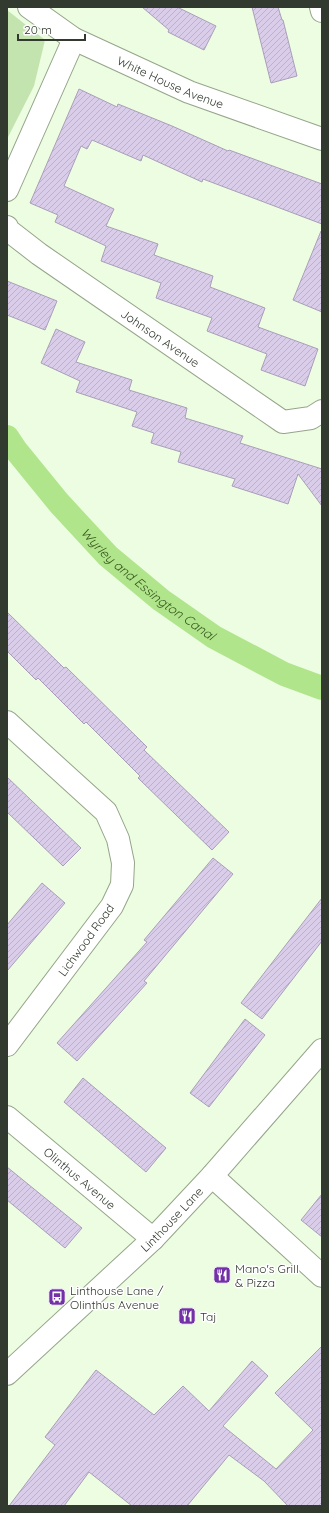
<svg xmlns="http://www.w3.org/2000/svg" width="329" height="1513" viewBox="0 0 329 1513" font-family="Quicksand,sans-serif">
<style>
.grass{fill:#c3e4ae}
.lines{fill:none;stroke-linecap:round;stroke-linejoin:round}
.canal{stroke:#b0e58b;stroke-width:24}
.building{fill:url(#building-hatch);stroke:#aa9eb9}
.minor-casing{stroke:#95a58b;stroke-width:24}
.minor{stroke:#fff;stroke-width:22}
.labels{text-anchor:middle;dominant-baseline:central;stroke-width:3;stroke-linejoin:round;paint-order:stroke}
.street-label{font-size:12px;fill:#32392e;stroke:#fff}
.poi-label{font-size:12px;fill:#32392e;stroke:#fff;text-anchor:start}
.water-label{font-size:13px;font-style:italic;fill:#38591e;stroke:#fff}
</style>
<defs>
<pattern id="building-hatch" width="6" height="6" patternUnits="userSpaceOnUse"><rect width="6" height="6" fill="#dacdea"/><path d="M-1 1l2-2M0 6l6-6M5 7l2-2" fill="none" stroke="#bcb1c9"/></pattern>
</defs>
<rect width="100%" height="100%" fill="#ecfde1"/>
<path class="grass" d="M7 10 45 40 34 86 7 139Z"/>
<g class="lines">
<path class="canal" id="s1" d="M7 437 15 449 59 503 108 556 161 600 214 637 284 674 322 688"/>
</g>
<path class="building" d="M142 7H177L216 26 204 50 168 32 169 30Z
M252 7H278L282 20H283L297 76 271 83Z
M79 89 117 107 118 104 172 126 228 151 229 150 322 184V224L203 179 202 182 143 155 141 161 92 140 87 149 81 146 64 186 114 209 106 226 158 244 154 255 213 276 210 287 265 308 258 327 318 349 305 386 261 370 267 354 207 331 212 318 156 298 161 283 101 261 106 246 55 222 58 215 30 203Z
M321 231H322V312L293 300Z
M7 281 57 301 45 330 7 315Z
M56 329 85 342 76 362 132 380 129 390 187 408 185 418 243 436 240 443 322 469V506L298 474 288 504 232 486 235 479 178 462 181 452 151 443 154 433 132 426 137 412 76 392 80 381 41 363Z
M7 612 64 668 66 667 147 747 144 750 229 832 212 850 138 778 140 776 86 722 84 724 38 678 36 680 7 651Z
M7 777 81 848 63 866 7 812Z
M213 858 233 874 144 981 147 983 77 1061 57 1043 147 942 144 940Z
M42 883 65 903 7 971V925Z
M322 898V941L262 1019 241 1003Z
M245 1019 265 1035 209 1107 190 1093Z
M83 1078 166 1148 146 1172 64 1102Z
M7 1167 82 1228 65 1248 7 1200Z
M322 1194V1237L301 1220Z
M322 1346V1506H288L264 1481 229 1455 187 1506H132L89 1472 64 1506H9L55 1445 45 1437 96 1370 154 1415 183 1386 209 1411 252 1361 268 1376 223 1426 276 1469 313 1430 275 1393Z"/>
<g class="lines">
<defs>
<g id="minor">
<path id="s2" d="M29 7 74 39 189 92 322 139"/>
<path d="M321 7 322 11"/>
<path d="M7 190 74 39"/>
<path id="s3" d="M7 227 8 230 39 254 283 422 311 418 322 411"/>
<path d="M7 722 106 812 118 839 123 863 122 885 112 906 7 1045"/>
<path id="s4" d="M7 1117 153 1239"/>
<path d="M212 1176 322 1276"/>
<path id="s5" d="M7 1374 153 1239 212 1176 322 1050"/>
</g>
</defs>
<use href="#minor" class="minor-casing"/>
<use href="#minor" class="minor"/>
</g>
<defs>
<symbol id="restaurant-square" viewBox="-11 -11 22 22"><rect x="-9" y="-9" width="18" height="18" rx="4" fill="#7231a6" stroke="#fff"/><path d="M-5-6h1v4h1v-4h1v4h1v-4h1v5L-1.5 .5V6h-2V.5L-5-1ZM5-6V6H3V1.5H1.5Q1.5-4 5-6Z" fill="#fff"/></symbol>
<symbol id="bus-square" viewBox="-11 -11 22 22"><rect x="-9" y="-9" width="18" height="18" rx="4" fill="#7231a6" stroke="#fff"/><path d="M-5-6H5V4H4V6H2V4H-2V6H-4V4H-5ZM-3.5-4V0h7V-4ZM-3.5 1.2v1.5H-2V1.2ZM2 1.2v1.5H3.5V1.2Z" fill="#fff"/></symbol>
</defs>
<g fill-rule="evenodd">
<use href="#restaurant-square" x="212" y="1265" width="20" height="20"/>
<use href="#bus-square" x="47" y="1287" width="20" height="20"/>
<use href="#restaurant-square" x="177" y="1306" width="20" height="20"/>
</g>
<g class="labels">
<g class="street-label">
<text stroke="none"><textPath href="#s2" startOffset="161">White House Avenue</textPath></text>
<text stroke="none"><textPath href="#s3" startOffset="190">Johnson Avenue</textPath></text>
<text transform="translate(86 940) rotate(-54)">Lichwood Road</text>
<text stroke="none"><textPath href="#s4" startOffset="95">Olinthus Avenue</textPath></text>
<text stroke="none"><textPath href="#s5" startOffset="226">Linthouse Lane</textPath></text>
</g>
<g class="poi-label">
<text x="235" y="1268">Mano's Grill<tspan x="235" dy="14">&amp; Pizza</tspan></text>
<text x="70" y="1290">Linthouse Lane /<tspan x="70" dy="14">Olinthus Avenue</tspan></text>
<text x="200" y="1316">Taj</text>
</g>
<g class="water-label">
<text stroke="none"><textPath href="#s1" startOffset="205">Wyrley and Essington Canal</textPath></text>
</g>
</g>
<rect width="329" height="1513" fill="none" stroke="#32392e" stroke-width="16"/>
<path d="M18 34v6h67v-6" fill="none" stroke="#32392e" stroke-width="2"/>
<text x="24" y="34" font-size="12" fill="#32392e" stroke="#ffffff" stroke-width="3" paint-order="stroke">20 m</text>
</svg>
